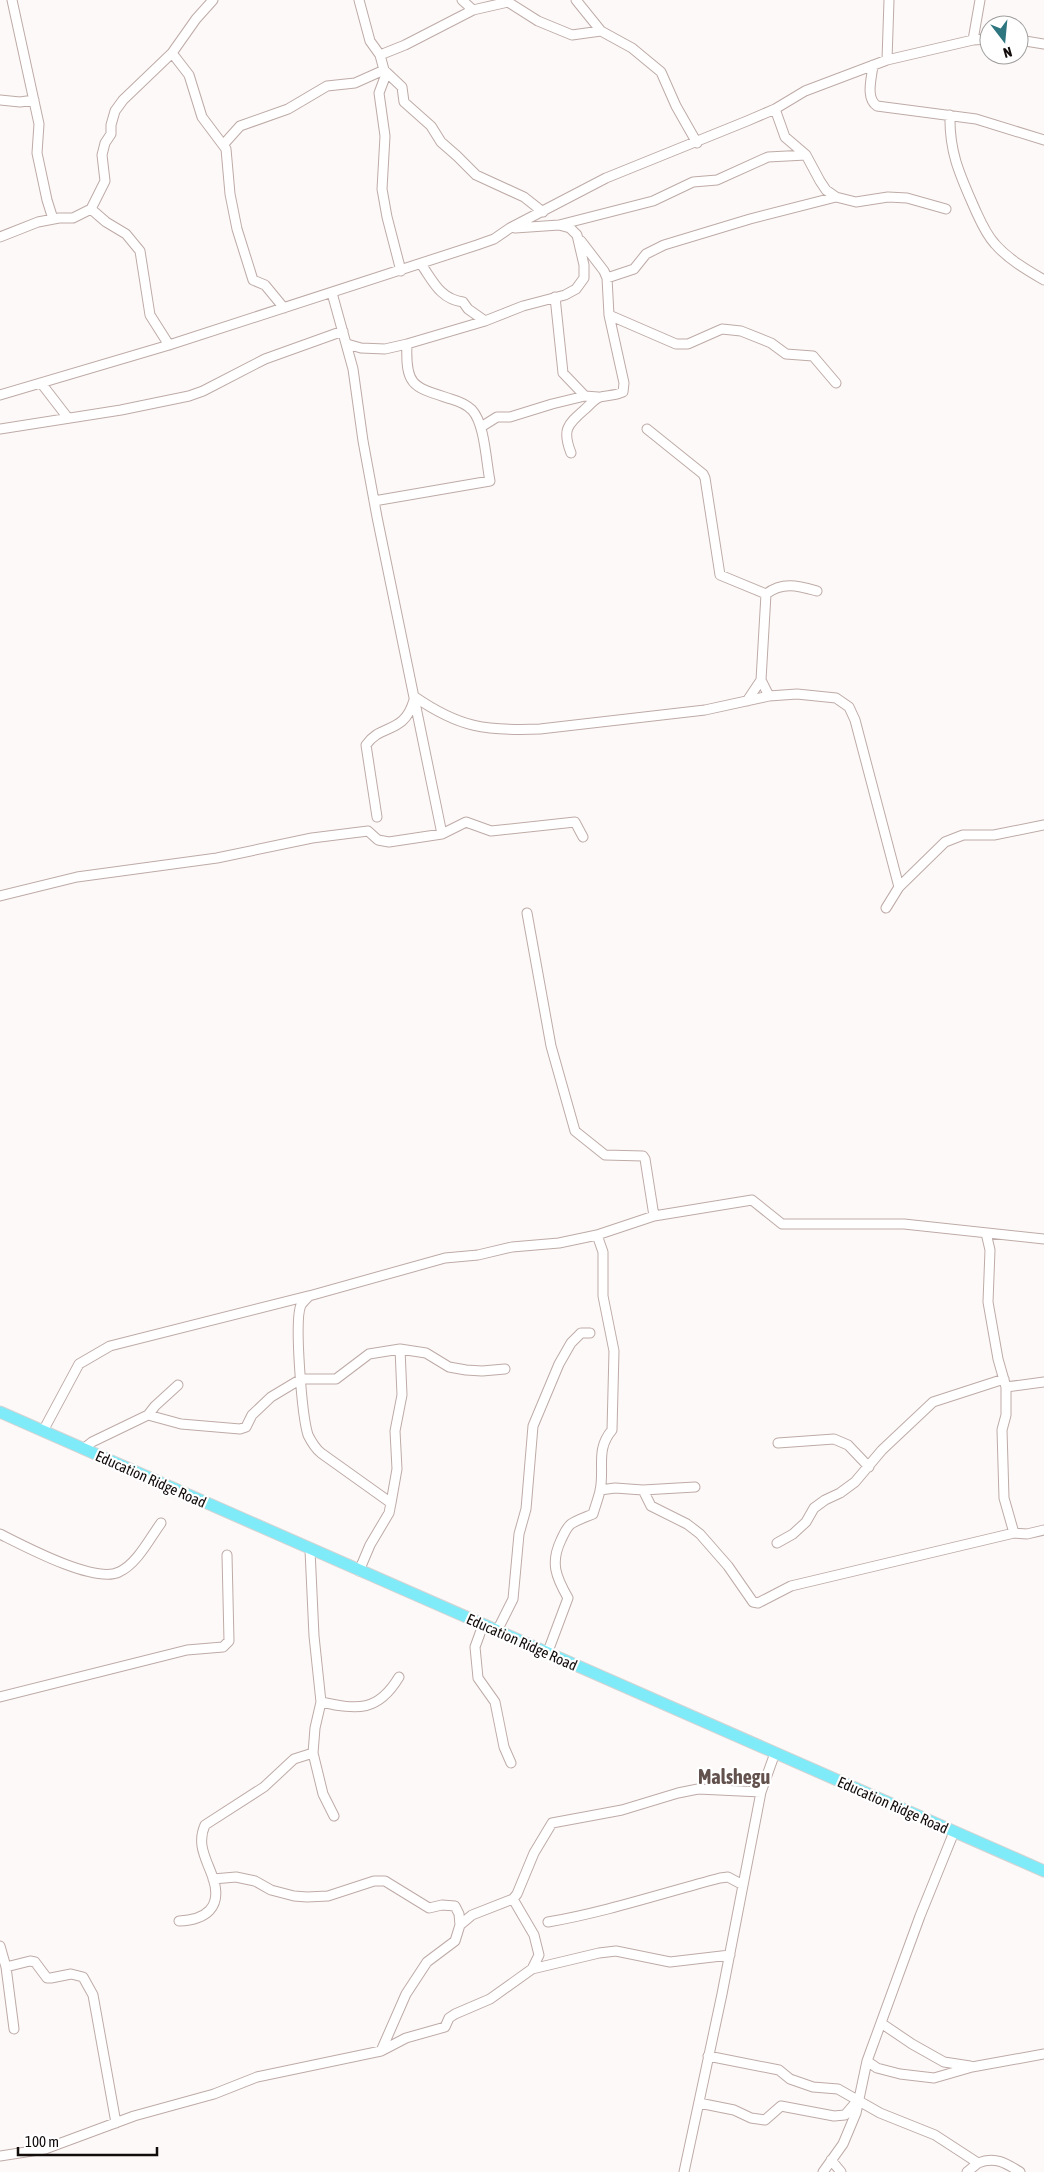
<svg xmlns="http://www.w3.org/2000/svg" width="1044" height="2172" viewBox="0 0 1044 2172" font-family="'Asap Condensed',sans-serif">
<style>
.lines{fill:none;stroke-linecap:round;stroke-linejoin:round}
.minor-casing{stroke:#beaba7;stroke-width:11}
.major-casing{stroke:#d4d3d3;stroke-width:13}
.minor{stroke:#fff;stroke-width:9}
.major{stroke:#80ebf8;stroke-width:11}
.labels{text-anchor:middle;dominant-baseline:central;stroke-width:4.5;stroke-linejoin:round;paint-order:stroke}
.street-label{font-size:15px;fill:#120c0b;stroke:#fff}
.district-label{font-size:20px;font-weight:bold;fill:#62514d;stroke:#fff}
</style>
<rect width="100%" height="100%" fill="#fdf9f8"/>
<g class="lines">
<defs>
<path id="minor" d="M12 0 39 124 37 153 47 200 53 219
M359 0 370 41 380 55 384 70 385 77 379 93 385 136 382 189 387 217 401 271
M462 0 473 10
M576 0 601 31 632 48 661 72 676 106 697 143
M973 40 980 0
M1019 40 1044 44
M172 53 189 75 202 117 226 149 230 194 237 229 253 280 265 285 284 308
M380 55 405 45 473 10 508 2 538 21 572 35 601 31
M887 60 889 0
M873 65C872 77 865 98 877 106L976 119 1044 140
M0 100 20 102 34 100
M775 109 785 137 806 155 820 181 826 190 836 197 856 202 888 197 907 198 946 209
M950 115C949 152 960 175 974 207 980 220 985 233 995 244 1008 259 1027 270 1044 280
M223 145 240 126 288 109 327 86 355 83 384 70 402 87 404 102 431 126 441 142 457 156 476 175 524 197 543 212
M91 209 106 222 126 234 140 251 150 315 169 345
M559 225 653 201 693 182 717 180 768 157 806 155
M0 237 38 222 59 218H73L91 209 105 181 102 155 105 143 111 134V125L115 111 123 100 172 53 196 19 213 0
M421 264C433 281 440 299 463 302L468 309 485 321
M607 278 634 269 646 254 664 245 750 219 836 197
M332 293 353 369 363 441 377 517 442 834
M555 297 563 373 585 396
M609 315 676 344H688L722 329 741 331 771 343 786 354 813 356 836 383
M347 344 361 348 385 349 407 344 485 321 523 306 565 295 576 289 584 278V265L577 235 570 228 559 225 515 228
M41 383 68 418
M0 395 169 345 477 245 494 239 510 228 606 178 747 121 775 109 805 91 887 60 973 40 989 39
M481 427 497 417H510L552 404 585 396 598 397
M0 429 121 410 189 396 203 391 265 359 343 331
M647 429 703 474 705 478 720 575 766 594 761 680 769 696
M571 453C562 430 567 425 584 410 589 406 594 399 600 397 608 395 614 396 623 392L624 383 609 315 607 278 604 271 581 241
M374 501 490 481C486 462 485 424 472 410 467 405 458 401 451 399 414 387 405 387 407 344
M766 594C783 581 799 586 817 591
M415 697C460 728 486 731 540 729L705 710 769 696 797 694 836 698 849 707 855 720 899 887
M747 701 761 680
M377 817 366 745C381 723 404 735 414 700
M0 896 77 877 217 858 312 838 368 831 378 840 389 842 442 834 466 822 491 831 575 822 583 837
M886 908 899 887 945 842 963 835H994L1044 825
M527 913 551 1046 575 1131 605 1155 643 1156 645 1159 654 1216
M986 1233 990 1250 988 1302 998 1359 1006 1387V1415L1002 1430 1004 1498 1014 1533
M1006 1387 1044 1382
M148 1415 155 1406 178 1385
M43 1431 79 1364 110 1346 308 1296
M778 1443 834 1439 848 1445 869 1467
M83 1449 92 1442 148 1415 181 1424 240 1429 246 1427 252 1415 271 1397 301 1379H336L369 1354 400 1349 426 1353 449 1367 466 1370 482 1371 505 1369
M600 1490 615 1488 643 1490 651 1506 687 1524 700 1534 728 1566 753 1602 758 1603 791 1586 1014 1533 1027 1534 1044 1530
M643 1490 695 1487
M391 1503 397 1469 395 1431 402 1395 400 1349
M0 1534C24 1546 95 1584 119 1572 137 1564 150 1538 161 1523
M777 1543 793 1534 806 1522 814 1508 825 1500 840 1493 855 1482 882 1450 933 1402 1004 1379
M310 1550 314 1636 321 1702 315 1728 313 1753 323 1794 334 1816
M359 1571 370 1545 389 1513 391 1503 321 1453C316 1449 311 1441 308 1435 302 1416 294 1320 301 1305 303 1302 307 1298 309 1296L445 1258 478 1255 512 1247 559 1243 597 1235 654 1216 752 1200 782 1224H904L1044 1239
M483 1625 475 1647 478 1678 495 1702 504 1747 511 1763
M497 1631 513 1599 519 1534 526 1509 533 1426 559 1364 571 1343 581 1333H590
M547 1654 568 1598C556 1577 550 1563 561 1540 564 1534 566 1528 571 1524 577 1520 586 1517 593 1514 595 1507 598 1499 600 1491 605 1468 595 1450 612 1430L614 1351 603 1296V1252L597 1235
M0 1697 187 1650 223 1647 229 1641 227 1555
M321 1702C358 1710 378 1712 399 1677
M213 1879 236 1877 255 1881 271 1890 294 1896 307 1897 328 1896 374 1881H385L429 1908 442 1905 455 1906 459 1914 460 1925
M513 1899 534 1935 539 1955 532 1969
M179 1921C205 1920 223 1908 213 1878 207 1860 196 1845 205 1825L264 1787 294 1759 313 1753
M548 1922C606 1912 663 1893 720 1878L728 1877 743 1885
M0 1946 6 1967 14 2029
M6 1967 30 1961 35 1962 47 1978H51L71 1974 83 1977 93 1995 116 2123
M881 2023 912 2044 944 2062 970 2066
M381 2051 406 1994 427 1962 455 1941 460 1925 472 1915 513 1899 517 1894 534 1853 552 1823 622 1810 678 1793 698 1789 761 1792
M708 2056 779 2070 790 2079 813 2087 838 2089 880 2113 935 2135 978 2163C995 2156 1006 2163 1020 2172
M867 2061 877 2068 900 2074 934 2078 972 2067 1044 2054
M699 2103 734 2110 751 2118 765 2120 781 2106 834 2116 845 2115 857 2101
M0 2156 45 2149 134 2116 214 2094 257 2077 381 2051 406 2038 445 2027 449 2018 455 2014 490 1999 532 1969 599 1953 616 1951 670 1962 730 1955
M831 2160 841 2172
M684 2172 722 1994 761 1792 775 1753
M823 2172 843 2144 856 2113 867 2061 920 1916 954 1832
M967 2172 978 2163"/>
<path id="major" d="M0 1412 1044 1871"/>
</defs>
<use href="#minor" class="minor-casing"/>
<use href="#major" class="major-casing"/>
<use href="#minor" class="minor"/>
<use href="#major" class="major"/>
</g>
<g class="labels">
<g class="street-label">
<text transform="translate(151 1479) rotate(24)">Education Ridge Road</text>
<text transform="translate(522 1642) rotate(24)">Education Ridge Road</text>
<text transform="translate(893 1805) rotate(24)">Education Ridge Road</text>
</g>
<g class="district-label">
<text x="734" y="1776">Malshegu</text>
</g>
</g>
<g transform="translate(1004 40) rotate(164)"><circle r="24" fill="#ffffff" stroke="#a09e9d"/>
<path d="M0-4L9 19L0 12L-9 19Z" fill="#2d757f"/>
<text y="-8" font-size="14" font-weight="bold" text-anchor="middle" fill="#120c0b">N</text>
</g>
<path d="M18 2147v8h139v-8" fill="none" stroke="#120c0b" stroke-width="2.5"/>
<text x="25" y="2147" font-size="15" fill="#120c0b" stroke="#ffffff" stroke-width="4" paint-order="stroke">100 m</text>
</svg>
